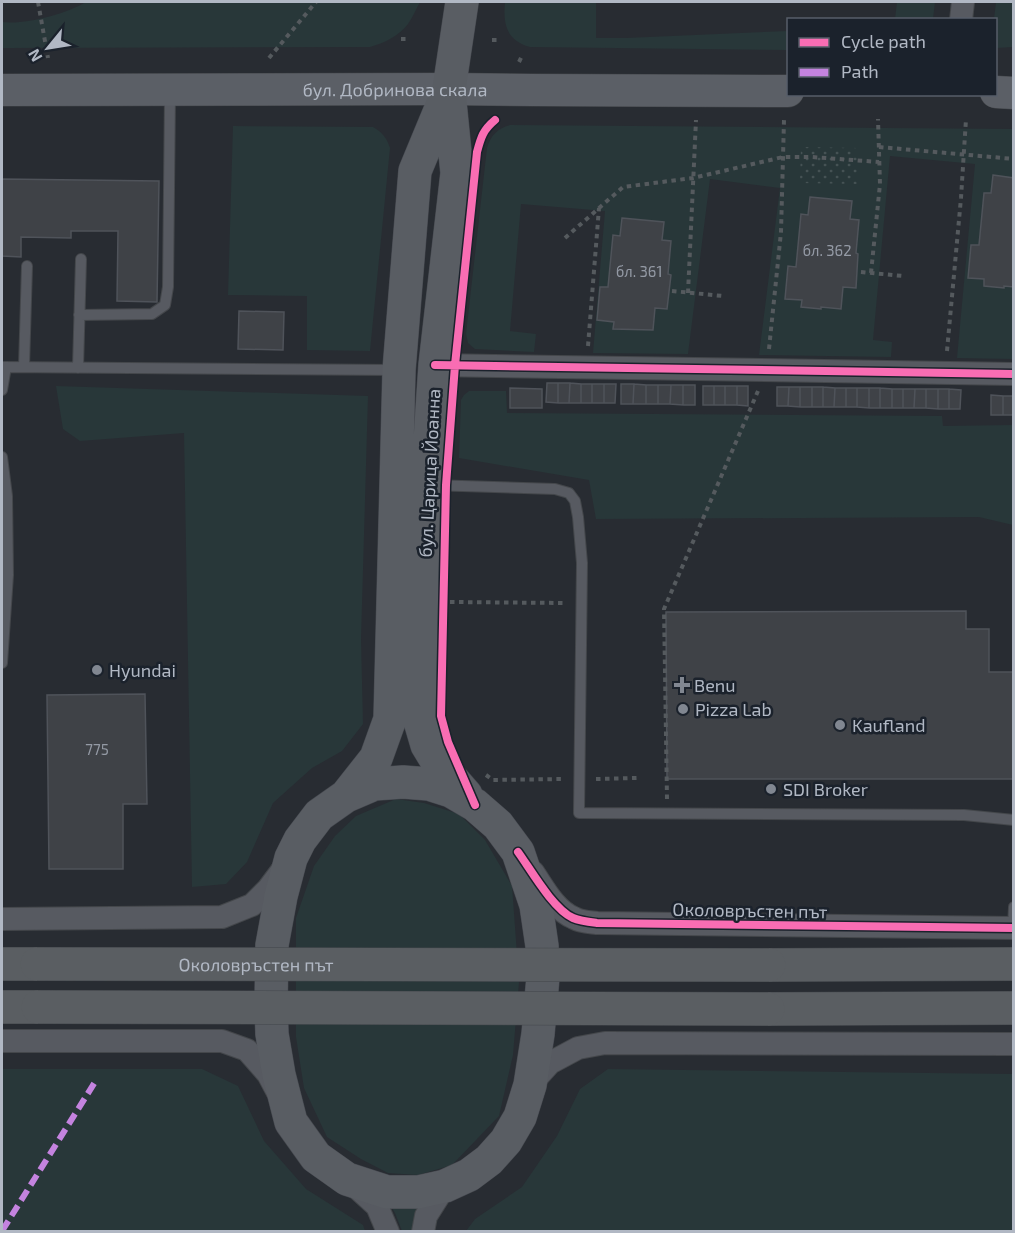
<svg xmlns="http://www.w3.org/2000/svg" width="1015" height="1233" viewBox="0 0 1015 1233" font-family="'Exo 2',sans-serif">
<style>
.grass{fill:#283739;fill-rule:evenodd}
.park{fill:url(#park-dots)}
.building{fill:#3f4247;stroke:#4f535a;stroke-width:1.5}
.lines{fill:none;stroke-linecap:round;stroke-linejoin:round}
.service-casing{stroke:#44474b;stroke-width:12}
.minor-casing{stroke:#44474b;stroke-width:24}
.secondary-casing{stroke:#44474b;stroke-width:33}
.primary-casing{stroke:#45484f;stroke-width:34}
.trunk-casing{stroke:#44484d;stroke-width:34}
.path{stroke:#555a5e;stroke-width:4;stroke-dasharray:4.5 4.5;stroke-linecap:butt}
.service{stroke:#575a61;stroke-width:10}
.minor{stroke:#575a61;stroke-width:22}
.secondary{stroke:#5b5f66;stroke-width:32}
.primary{stroke:#595d63;stroke-width:33}
.trunk{stroke:#5a5e62;stroke-width:33}
.trunk-bridge-casing{stroke:#44484d;stroke-width:34;stroke-linecap:butt}
.trunk-bridge{stroke:#5a5e62;stroke-width:33}
.quiet{stroke:#c483df;stroke-width:6;stroke-dasharray:12 6;stroke-linecap:butt}
.cycleway-casing{stroke:#1b222c;stroke-width:11}
.cycleway{stroke:#f96db3;stroke-width:8}
.poi-dot{fill:#818791;stroke:#1b222c;stroke-width:2}
.labels{text-anchor:middle;dominant-baseline:central;stroke-width:5;stroke-linejoin:round;paint-order:stroke}
.number-label{font-size:15px;fill:#949aa5}
.street-label{font-size:18px;fill:#b1b8c4;stroke:#1b222c}
.poi-label{font-size:18px;fill:#b1b8c4;stroke:#1b222c;text-anchor:start}
</style>
<defs>
<pattern id="park-dots" width="8" height="8" patternUnits="userSpaceOnUse" patternTransform="scale(1.5)"><rect width="8" height="8" fill="#283739"/><path d="M2 2h.1M6 6h.1" fill="none" stroke="#455254" stroke-width="1.8" stroke-linecap="round"/></pattern>
</defs>
<rect width="100%" height="100%" fill="#282c32"/>
<path class="grass" d="M86 2H420C416 9 413 17 408 24 399 36 384 43 370 47L2 48V22C25 25 66 14 86 2Z
M505 2H596V38H626L788 31V50L530 47C506 40 503 24 505 2Z
M897 2H935L933 19H895Z
M996 2H1013V47L996 48V20L994 19Z
M510 125 1013 129V178L993 176 991 193H984L979 245H971L968 277 984 279V286L1004 288V286L1013 287V359L957 358 975 164 890 156 873 340 892 342 891 357 759 355 780 188 710 179 688 354 593 353 605 211 521 204 510 331 536 334 534 352 475 349 468 343 466 334 487 148C491 135 497 129 510 125ZM810 197 851 201 850 219 856 253 858 254 856 287H843L821 309 802 307V300L785 299 788 266H796L801 214 808 215ZM622 218 663 222 662 240 668 274 671 275 667 309 655 308 633 330 613 329 614 322 597 320 600 287H608L613 236H620Z
M233 126 373 127C382 132 387 138 390 148L370 351 307 350V296L228 295Z
M56 386 368 396 361 639 363 724 342 751 312 768 273 803 247 862 226 884 192 887 184 433 80 441 63 429Z
M469 391H506L507 413 942 416 943 426 1013 425V525L979 517 596 519 589 480 459 458 461 400 464 395Z
M396 799 424 803 459 814 485 840 512 886 519 982 513 1055 499 1116 452 1165 418 1175 388 1173 361 1159 327 1137 304 1088 296 1037V918L314 866 335 836 356 816Z
M2 1069H202L238 1086 264 1141 306 1189 363 1225 365 1231H2Z
M608 1069 1013 1074V1231H466L475 1219 522 1187 557 1136 580 1089Z
M387 1199 426 1201 414 1231H402L395 1213Z"/>
<path class="park" d="M801 147 858 148V184L800 183Z"/>
<path class="building" d="M993 175 1014 178V287L1004 286V288L984 286V279L968 278 971 245H979L984 193H991Z
M2 179 159 181 157 302 117 301 118 231H71V238L21 237V257L2 256Z
M810 197 852 201 850 219 859 220 856 253 858 254 856 288 843 287 841 309 821 307V309L801 307 802 300 785 299 788 266 796 267 801 214 808 215Z
M622 218 664 222 662 240 671 241 668 274 671 275 667 309 655 308 653 330 613 329 614 322 597 320 600 287H608L613 235 620 236Z
M239 311 284 312 283 350 238 349Z
M547 383H558V403L546 402Z
M558 383H570L569 403H558Z
M570 383 581 384V403H569Z
M581 384H592V403H581Z
M592 384H604V403H592Z
M604 384H616L615 403H604Z
M621 384H634L633 404H621Z
M634 384 646 385V404H633Z
M646 385H658V404H646Z
M658 385H671L670 404H658Z
M671 385H683V405L670 404Z
M683 385H695V405H683Z
M703 386H714V405H703Z
M714 386H725V405H714Z
M725 386H737V405H725Z
M737 386H748V406L737 405Z
M777 387H789L788 406H777Z
M789 387H800V407L788 406Z
M800 387H812V407H800Z
M812 387H823V407H812Z
M823 387 835 388 834 407H823Z
M510 388 542 389V408H510Z
M835 388H846V407H834Z
M846 388H857V407H846Z
M857 388H869V408L857 407Z
M869 388H880V408H869Z
M880 388 892 389V408H880Z
M892 389H903V408H892Z
M903 389H915L914 408H903Z
M915 389H926V408H914Z
M926 389H938V409L926 408Z
M938 389H949V409H938Z
M949 389 961 390 960 409H949Z
M991 395 1003 396V415H991Z
M1003 396H1014V415H1003Z
M966 611V629H989V672H1014V779H667L666 612Z
M145 694 147 804H123V869H49L47 695Z"/>
<g class="lines">
<defs>
<path id="service" d="M79 315 152 314 165 305 168 287 170 93
M2 367 395 370
M24 367 27 266
M78 368 81 259
M2 390 6 367
M2 457 7 496 8 575 2 663
M430 485 555 489 569 493 575 501 578 517 582 563 579 813 964 815 1014 820
M1013 928 1014 907"/>
<path id="minor" d="M961 20 963 2
M435 365 1014 374
M533 872C544 888 555 910 574 918 581 922 589 922 597 923L1014 928
M2 919 222 917 252 905 268 889 283 869
M2 1041H222L247 1050 268 1074 277 1091
M530 1085 550 1063 578 1048 605 1043 1014 1044
M355 1186 377 1206 388 1232
M423 1232 426 1216 445 1186"/>
<g id="secondary">
<path id="s1" d="M2 90 449 89 533 90 788 91"/>
<path d="M996 92 1014 93"/>
</g>
<path id="primary" d="M449 92 457 173 435 365 427 485 420 721 427 745 438 763 466 795
M403 782 429 784 451 791 475 805 498 825 518 852 536 905 542 946 543 977 538 1034 530 1085 520 1117 506 1141 489 1160 469 1175 445 1186 418 1192H387L347 1179 316 1157 291 1122 279 1075 272 1034 271 1006 272 945 281 896 291 858 300 840 319 815 346 796 374 784Z
M346 796 376 758 390 719 399 370 415 171 449 89 462 2"/>
<path id="trunk" d="M2 964H37
M769 965 1014 964
M2 1007H38
M768 1009 1014 1008"/>
</defs>
<use href="#service" class="service-casing"/>
<use href="#minor" class="minor-casing"/>
<use href="#secondary" class="secondary-casing"/>
<use href="#primary" class="primary-casing"/>
<use href="#trunk" class="trunk-casing"/>
<path class="path" d="M38 2 48 58
M401 39H407
M492 40H501
M269 58 316 2
M519 62 522 56
M879 147 1014 159
M565 238 623 187 693 178 783 157H812L879 162
M861 272 903 276
M871 273 880 184 878 119
M672 291 723 296
M688 293 696 120
M588 346 599 208
M769 349 781 232 784 120
M947 351 961 198 966 119
M450 602 565 603
M486 775 493 780 564 779
M596 779 637 778
M667 799 664 609 758 391"/>
<use href="#service" class="service"/>
<use href="#minor" class="minor"/>
<use href="#secondary" class="secondary"/>
<use href="#primary" class="primary"/>
<use href="#trunk" class="trunk"/>
<defs>
<g id="trunk-bridge">
<path id="s2" d="M37 964 769 965"/>
<path d="M38 1007 768 1009"/>
</g>
</defs>
<use href="#trunk-bridge" class="trunk-bridge-casing"/>
<use href="#trunk-bridge" class="trunk-bridge"/>
<path class="quiet" d="M2 1231 95 1082"/>
<defs>
<path id="cycleway" d="M435 365 1014 374
M475 805 448 742 441 716 446 485 455 365 477 152C481 137 483 130 495 120
M518 852C531 870 553 909 573 918 580 921 589 922 597 923L1014 928"/>
</defs>
<use href="#cycleway" class="cycleway-casing"/>
<use href="#cycleway" class="cycleway"/>
</g>
<g class="poi-dot">
<circle cx="97" cy="670" r="6"/>
<path d="M679 676h6v6h6v6h-6v6h-6v-6h-6v-6h6z"/>
<circle cx="683" cy="709" r="6"/>
<circle cx="840" cy="725" r="6"/>
<circle cx="771" cy="789" r="6"/>
</g>
<g class="labels">
<g class="number-label">
<text x="827" y="250">бл. 362</text>
<text x="639" y="271">бл. 361</text>
<text x="97" y="749">775</text>
</g>
<g class="street-label">
<text stroke="none"><textPath href="#s1" startOffset="393">бул. Добринова скала</textPath></text>
<text transform="translate(429 473) rotate(-87)">бул. Царица Йоанна</text>
<text transform="translate(750 910) rotate(1)">Околовръстен път</text>
<text stroke="none"><textPath href="#s2" startOffset="219">Околовръстен път</textPath></text>
</g>
<g class="poi-label">
<text x="109" y="670">Hyundai</text>
<text x="694" y="685">Benu</text>
<text x="695" y="709">Pizza Lab</text>
<text x="852" y="725">Kaufland</text>
<text x="783" y="789">SDI Broker</text>
</g>
</g>
<rect width="1015" height="1233" fill="none" stroke="#b1b8c4" stroke-width="6"/>
<rect x="787" y="18" width="210" height="78" fill="#1b222c" stroke="#575e69" stroke-width="1.5"/>
<rect x="799" y="38" width="30" height="9" fill="#f96db3" stroke="#575e69" stroke-width="1.5"/>
<text x="841" y="48" font-size="18" fill="#b1b8c4">Cycle path</text>
<rect x="799" y="68" width="30" height="9" fill="#c483df" stroke="#575e69" stroke-width="1.5"/>
<text x="841" y="78" font-size="18" fill="#b1b8c4">Path</text>
<g transform="translate(48 48) rotate(240)" stroke="#1b222c" stroke-width="4.5" paint-order="stroke">
<path d="M0-4.5L10 22L0 15L-10 22Z" fill="#b1b8c4"/>
<text y="-9" font-size="16" font-weight="bold" text-anchor="middle" fill="#b1b8c4">N</text>
</g>
</svg>
